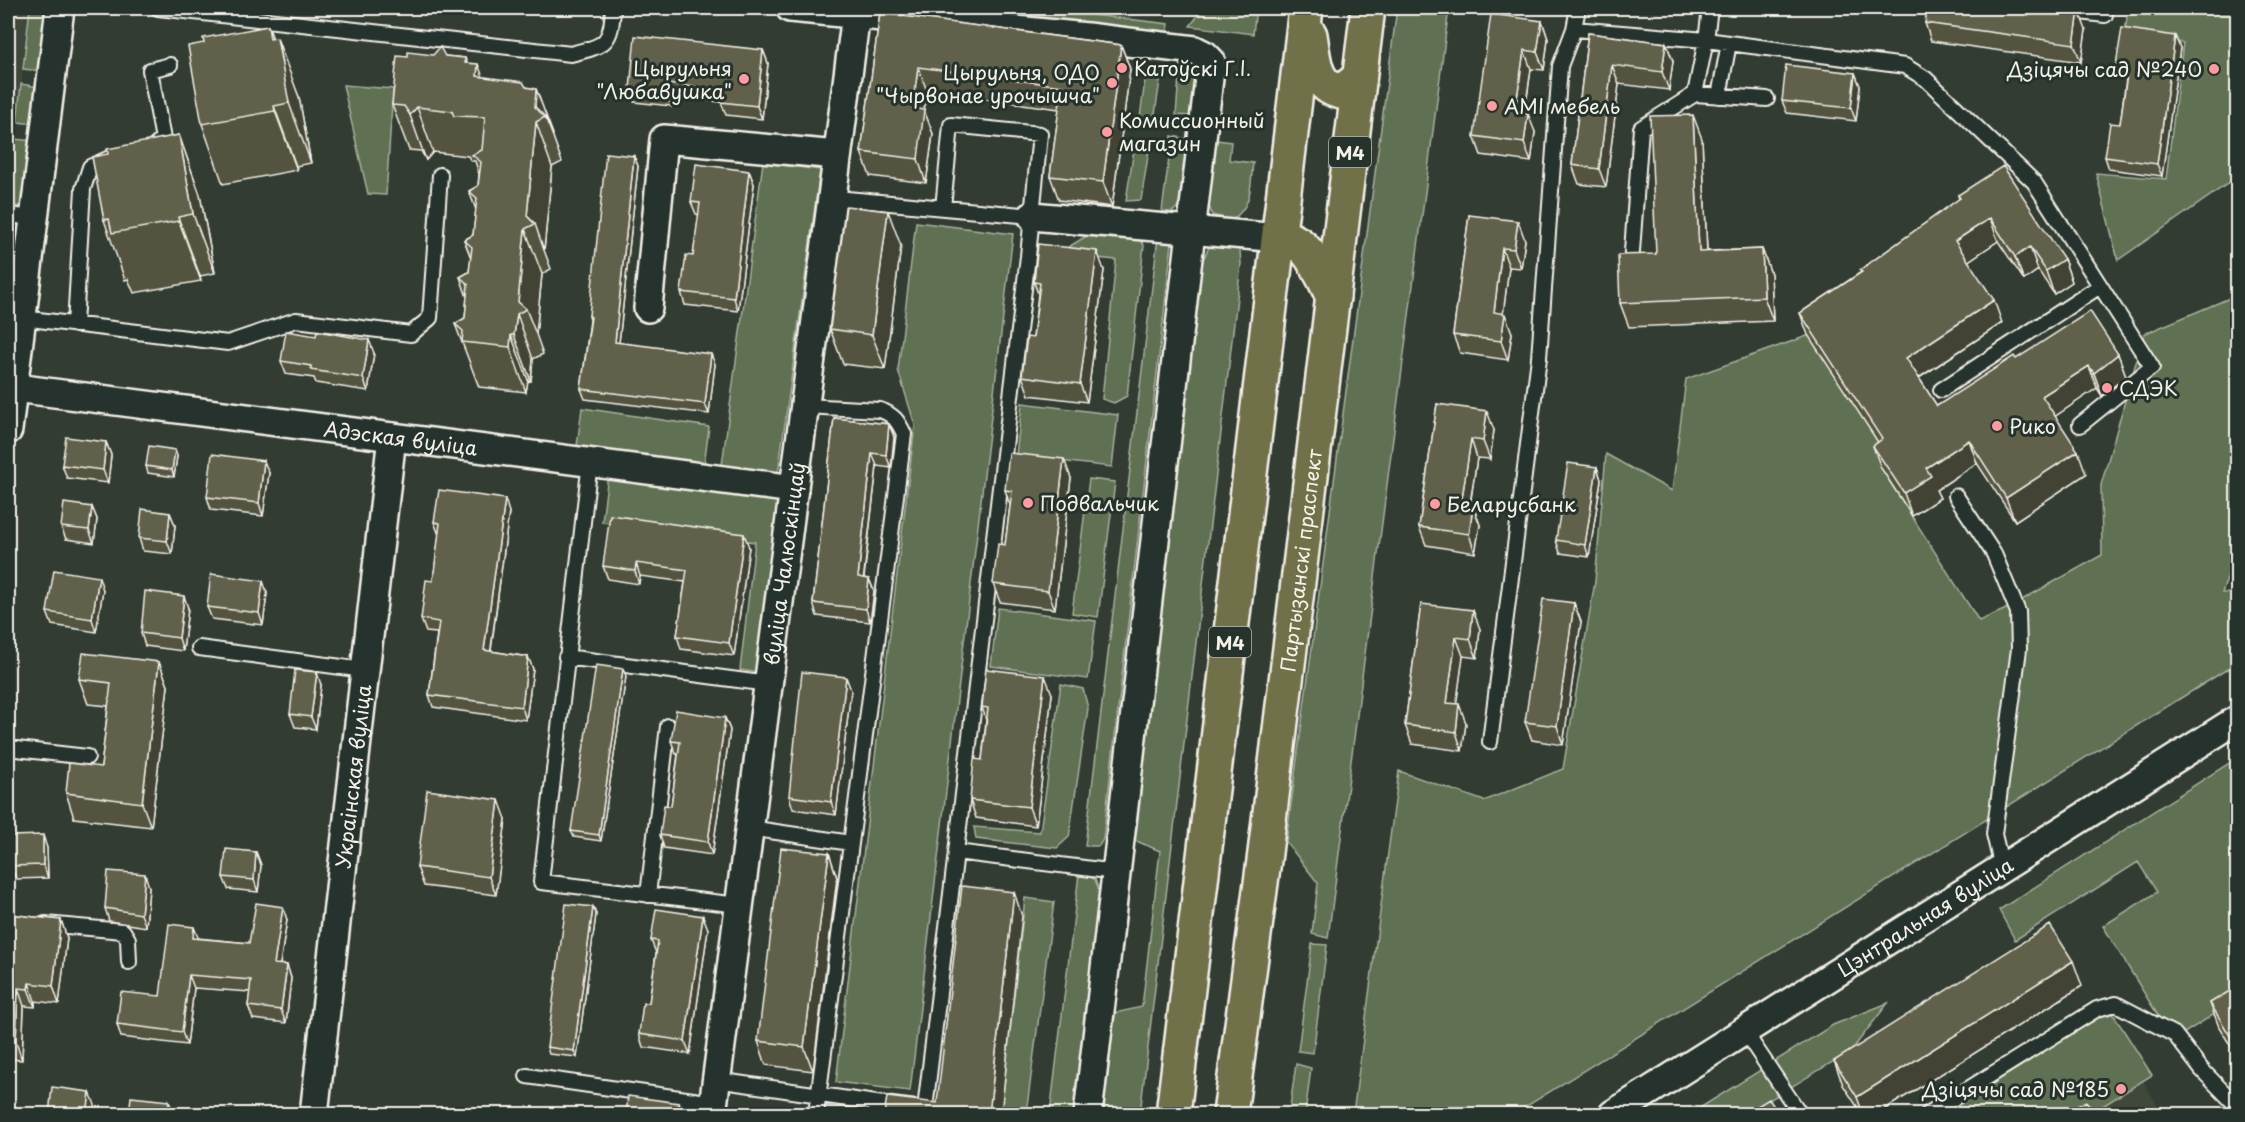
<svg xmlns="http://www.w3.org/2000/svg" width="2245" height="1122" viewBox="0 0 2245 1122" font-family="'Playpen Sans',sans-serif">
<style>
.built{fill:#40473a}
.green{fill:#5e7053;stroke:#a9b09e;stroke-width:1.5}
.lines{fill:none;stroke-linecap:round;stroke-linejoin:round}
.lane-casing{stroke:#f4f1e8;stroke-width:18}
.street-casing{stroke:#f4f1e8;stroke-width:32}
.primary-casing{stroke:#f4f1e8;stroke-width:38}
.lane{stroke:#26332d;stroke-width:14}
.street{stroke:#26332d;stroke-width:27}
.primary{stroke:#70704a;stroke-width:33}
.wall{fill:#535340;stroke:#f4f1e8;stroke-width:1.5}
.shaded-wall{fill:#434334;stroke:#f4f1e8;stroke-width:1.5}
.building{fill:#60604b;stroke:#f4f1e8;stroke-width:1.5}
.poi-dot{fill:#ff9aa2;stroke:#26332d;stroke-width:2}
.labels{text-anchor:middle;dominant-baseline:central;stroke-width:6;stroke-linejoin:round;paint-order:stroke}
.shield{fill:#26332d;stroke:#b6b8b0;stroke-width:1.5}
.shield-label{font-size:18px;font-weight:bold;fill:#f4f1e8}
.poi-label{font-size:20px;fill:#f4f1e8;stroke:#26332d;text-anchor:start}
.street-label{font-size:20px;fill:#f4f1e8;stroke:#26332d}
</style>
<rect width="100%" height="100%" fill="#323c33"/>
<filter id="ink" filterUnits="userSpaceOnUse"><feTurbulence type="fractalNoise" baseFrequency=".0167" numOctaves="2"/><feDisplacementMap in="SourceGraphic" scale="12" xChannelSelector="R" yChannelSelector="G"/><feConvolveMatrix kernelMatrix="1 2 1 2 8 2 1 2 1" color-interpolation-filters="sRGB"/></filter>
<g filter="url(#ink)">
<path class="built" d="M8 8H30L8 203Z
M2133 1064 2163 1114H2053Z"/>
<path class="green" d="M30 8H48L41 71 23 69Z
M934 8H1033L1169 24 1167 36Z
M1204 8H1256L1253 34 1190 26Z
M1397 8H1449L1328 938 1312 934 1318 883 1286 842Z
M2128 8H2237V177L2118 260 2096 173 2166 179 2183 43 2125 34Z
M1180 64 1195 82 1192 116 1176 115Z
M1146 73 1161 74 1153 127 1139 125Z
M21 84 39 87 35 124 17 122Z
M343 85 393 89 386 195 368 194Z
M1172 136 1188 139C1187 154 1187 208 1171 212 1170 212 1162 211 1162 211Z
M14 139 33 141 26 207 8 205Z
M1217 140 1231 142 1229 160 1253 163C1250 187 1253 205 1232 220L1212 215 1207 199Z
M1134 149 1149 150 1141 200 1126 201Z
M763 162 820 170 778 473 722 465Z
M916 222 1013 234 910 1091 836 1082 915 425 898 370Z
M8 228 22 230 8 350Z
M1088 235H1137L1144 245 1127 396 1114 403 1102 399 1116 260 1057 254Z
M1158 237 1166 238 1172 243 1103 839 1099 846H1085Z
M1228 243 1240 251 1241 264 1140 1114H1103L1115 1013 1142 1007 1160 851 1134 840 1201 264 1210 245Z
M2237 295 2238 548 2222 593H2237V663L1514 1114H1353L1399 771 1484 801 1563 769 1595 582 1606 454 1672 491 1686 379 1810 335 1890 461 1881 468 1979 621 2004 610 2102 555 2101 485 2144 334Z
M1022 403 1118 415 1112 467 1016 456Z
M582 408 709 427 704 465 577 446Z
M608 475 782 498 760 673 740 670 755 542 602 522Z
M1089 479 1115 482 1098 617 1072 613Z
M998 608 1096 621 1088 679 991 666Z
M1061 684 1083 689 1088 708 1069 837 1057 848 976 839 974 827 1040 832Z
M2237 758V1000L2173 1040 2103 926 2157 892 2138 862 2015 940 1999 910Z
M1079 874 1095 879 1099 891 1075 1114H1050Z
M1025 898 1054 902 1026 1114H1001Z
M1312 944 1327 945 1313 1053 1298 1051Z
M1888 1003 1851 1051 1746 1114H1690L1833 1025Z
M2110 1009 2152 1075 2090 1114H1941Z
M1296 1064 1311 1068 1305 1114H1289Z"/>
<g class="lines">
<defs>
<path id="lane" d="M158 8 571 54C606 45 611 44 613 8
M1578 8 1574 29 1706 40 1710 8
M2046 8 2105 15
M1695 94 1767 99
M1719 96 1729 43
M152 149 163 139 150 70 170 65
M836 198 1032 216
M943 208 951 125 1040 134 1028 256 956 852
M8 215 34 218
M1631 265 1641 128 1695 94 1706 40 1905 66 1926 79 2034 182 2152 367 2080 425
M22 318 228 343 296 320 411 334 430 318 440 175
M75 325 83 189 90 167 110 158
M1941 390 2100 286
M804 406 880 410C894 415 898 421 904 434L816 1114
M590 462 541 882 739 905
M1956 496 1994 554 2018 612 2019 649 1994 834 2002 868
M199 648 364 670
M566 657 768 684
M1490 742 1539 358 1560 66 1574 29
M8 748 87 757
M749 828 851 843
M648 895 668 726
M45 924 123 931 128 939 129 962
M1747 1029 1753 1044 1800 1114
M527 1076 714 1103
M716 1080 876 1103
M875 1114 876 1103 925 1109 956 852 1116 872
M1928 1114 2097 1009 2116 1004 2175 1035 2202 1070 2238 1107"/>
<g id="street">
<path d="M790 8 1087 37 1195 50 1205 55 1211 61 1088 1114"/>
<path d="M1032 216 1279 238"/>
<path d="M648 308 664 139 837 155"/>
<path id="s1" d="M8 387 794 489"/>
<path d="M8 430 60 8"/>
<path id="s2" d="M314 1114 392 437"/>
<path id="s3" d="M712 1114 856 14"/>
<path id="s4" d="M1613 1114 2238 719"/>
</g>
<g id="primary">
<path d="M1310 35C1314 58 1313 86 1341 92L1359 78"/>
<path d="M1279 238C1283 239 1290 239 1294 241 1312 249 1324 280 1333 297"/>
<path d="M1173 1114 1306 8"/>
<path id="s5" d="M1230 1114 1265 853 1368 8"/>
</g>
</defs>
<use href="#lane" class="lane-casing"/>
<use href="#street" class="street-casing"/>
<use href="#primary" class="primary-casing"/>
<use href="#lane" class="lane"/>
<use href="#street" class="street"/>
<use href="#primary" class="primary"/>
</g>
<path class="wall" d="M880 13 1121 45 1130 69 1112 207 1059 200 1050 176 1059 109 927 91 924 110 933 134 926 183 870 176 861 152Z
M1542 21 1548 39 1544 70 1531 69 1525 113 1535 132 1531 162 1481 155 1474 136Z
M1925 23 2086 30 2081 62 1931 41Z
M268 26 273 39 299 97 311 163 296 166 297 170 223 184 202 124 204 43Z
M1588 33 1666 43 1673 61 1669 90 1619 84 1606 187 1579 184 1572 165Z
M2175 36 2180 48 2162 176 2109 169 2105 157 2120 124 2126 79 2121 78 2116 65Z
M763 50 768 63 762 119 726 115 721 102 672 97 671 106 634 102 630 89Z
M445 56 465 58 467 63 483 77 526 87 536 89 562 162 552 167 546 230 544 250 551 269 542 274 536 334 543 354 533 359 531 381 528 380 526 392 479 387 455 324 465 318 467 297 460 277 469 272 471 258 464 240 473 235 476 210 469 191 478 186 479 174 475 161H471L468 156 433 152 426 160 421 151 409 150 392 105 408 57Z
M1855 73 1860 86 1856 121 1787 113 1782 101Z
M179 135 200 195 215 273 200 276 201 281 134 293 128 279 125 280 104 220 108 154Z
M1702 139 1707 251 1762 249 1771 274 1773 321 1629 327 1620 303 1656 254Z
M634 156 638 166 619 343 715 364 709 414 585 399 581 389 590 320 589 316Z
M749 171 754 184 738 311 685 305 681 292 693 256 699 215 696 214 691 202Z
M1958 195 2064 259 2072 282 2054 294 2038 270 2024 280 1998 241 1968 261 2002 323 1919 378 1937 406 2016 359 2118 354 2126 376 2102 396 2097 388 2055 416 2086 474 2015 521 1977 463 1936 490 1940 498 1912 516 1881 468 1873 446 1878 442 1808 335 1800 313 1861 272 1860 270 1959 199Z
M1469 215 1525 240 1521 268 1509 267 1503 314 1512 333 1508 360 1460 353 1453 335Z
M901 246 885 369 843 364 830 329Z
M1104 270 1087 402 1029 395 1022 376 1033 338 1038 294 1034 282Z
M374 353 368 391 316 383 314 378 286 374 281 361Z
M1437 404 1494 430 1490 459 1477 458 1470 506H1473L1480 525 1475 553 1426 545 1419 527Z
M834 418 889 424 894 437 891 468 877 466 864 578 869 579 874 591 870 622 817 616 813 603Z
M106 442 111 455 108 483 67 478 62 465Z
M177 456 174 477 148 473 146 466Z
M1597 467 1601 480 1589 557 1560 553 1556 540Z
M269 473 263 516 211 510 207 497Z
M1071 478 1055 609 1000 602 993 584 1005 545 1010 505 1005 490Z
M92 507 97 519 94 543 66 539 61 527Z
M509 512 491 651 528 657 533 669 526 720 433 707 429 695 437 633 426 632 421 619 433 581 439 535 434 522Z
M170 513 175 525 172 554 143 551 139 538Z
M749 547 734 656 681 649 677 636 685 582 640 576 639 584 608 579 603 566Z
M103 590 96 632 52 625 47 612Z
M267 593 263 625 212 619 207 607Z
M1574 603 1581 622 1563 745 1532 740 1525 722Z
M1421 604 1480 629 1477 658 1463 656 1456 704 1466 723 1462 751 1412 744 1405 725Z
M188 608 183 651 145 646 141 633Z
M159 662 168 686 151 827 74 818 66 793 101 767 108 706 88 704 79 679Z
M626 676 601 841 574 837 571 831Z
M321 685 316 729 295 727 290 714Z
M851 690 836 815 793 809 789 796Z
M1052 694 1036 826 976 818 970 800 982 760 986 720 982 707Z
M725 718 730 730 712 855 664 848 660 835 671 806 678 754H676L671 741Z
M506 819 496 895 424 886 417 867Z
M47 848 48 878 16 879 11 866Z
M256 852 261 865 258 892 228 889 223 877Z
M829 853 837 878 813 1071 766 1065 758 1041Z
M149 887 146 927 109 921 105 908Z
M593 907 596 914 577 1057 549 1054 547 1047Z
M8 914 61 920 67 938 59 1004 35 1001V1007L24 1006 22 1060 8 1059Z
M287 920 280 965H287L291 978 286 1023 253 1019 248 1006 250 992 194 988 187 1045 121 1037 117 1024 160 996 198 938 249 943Z
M708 929 690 1054 643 1047 639 1034 649 1003 656 953 651 940Z
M2082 986 1877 1114H1862L1843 1085 1834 1061Z
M2238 986V1058L2219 1027 2210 1003Z"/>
<path class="shaded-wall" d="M2079 11 2086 30 2081 62 2074 44Z
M1542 21 1548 39 1544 70 1537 52Z
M268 26 282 63 277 38 299 97 311 163 289 103 270 39Z
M2175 36 2180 48 2162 176 2157 164Z
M1666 43 1673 61 1669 90 1662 72Z
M1121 45 1130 69 1112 207 1103 182Z
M763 50 768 63 762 119 757 106Z
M1524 50 1531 69 1522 130 1515 112Z
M478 64 495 109 477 76Z
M1612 65 1619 84 1606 187 1599 169Z
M918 67 927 91 924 110 933 134 926 183 918 159 913 108Z
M1855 73 1860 86 1856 121 1851 108Z
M667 84 672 97 671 106 666 94Z
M536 89 553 134V136L545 117 535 107Z
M274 106 296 166 297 170 275 111Z
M417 107 433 152 426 160 410 115Z
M1528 114 1535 132 1531 162 1524 143Z
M1693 115 1702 139 1708 276 1699 252Z
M536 122 552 167 544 250 535 224 527 216Z
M179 135 200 195 215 273 193 214Z
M634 156 638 166 618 352 615 342Z
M749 171 754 184 738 311 734 298Z
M888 211 901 246 885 369 872 335Z
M178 217 200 276 201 281 179 221Z
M1990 218 1998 241 1964 264 1955 241Z
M1518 221 1525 240 1521 268 1514 249Z
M525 229 542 274 536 334 526 309 518 302Z
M2030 247 2038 270 2024 280 2015 257Z
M1502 248 1509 267 1501 331 1494 312Z
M1762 249 1771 274 1773 321 1764 297Z
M1097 251 1104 270 1087 402 1080 384Z
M2064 259 2072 282 2054 294 2046 271Z
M1994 300 2002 323 1914 381 1906 358Z
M517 314 533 359 531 381 514 335Z
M1505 314 1512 333 1508 360 1501 341Z
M511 335 528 380 526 392 510 347Z
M369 340 374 353 368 391 363 378Z
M711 354 715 364 709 414 705 404Z
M2118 354 2126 376 2102 396 2094 373Z
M2089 366 2097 388 2051 419 2042 396Z
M1487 411 1494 430 1490 459 1483 441Z
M889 424 894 437 891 468 886 455Z
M1471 439 1477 458 1467 523 1461 505Z
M1969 440 1977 463 1936 490 1940 498 1912 516 1904 493 1926 468Z
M106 442 111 455 108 483 103 470Z
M175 450 177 456 174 477 172 470Z
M2078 451 2086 474 2015 521 2006 498Z
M872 453 877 466 862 590 858 577Z
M1064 459 1071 478 1055 609 1048 591Z
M264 461 269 473 263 516 259 503Z
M1597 467 1601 480 1589 557 1585 545Z
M505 499 509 512 489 663 484 650Z
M1473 506 1480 525 1475 553 1469 534Z
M92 507 97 519 94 543 89 530Z
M170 513 175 525 172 554 167 541Z
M744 534 749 547 734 656 729 643Z
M636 563 640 576 639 584 635 571Z
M99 577 103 590 96 632 92 619Z
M869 579 874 591 870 622 866 609Z
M263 581 267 593 263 625 259 613Z
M184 596 188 608 183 651 179 638Z
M1574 603 1581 622 1563 745 1557 726Z
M1473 610 1480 629 1477 658 1470 639Z
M1456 637 1463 656 1454 722 1447 703Z
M528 657 533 669 526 720 522 707Z
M159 662 168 686 151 827 142 803Z
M623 669 626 676 601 841 599 835Z
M317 672 321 685 316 729 311 717Z
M1045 676 1052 694 1036 826 1029 807Z
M846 677 851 690 836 815 831 802Z
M1459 704 1466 723 1462 751 1456 732Z
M725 718 730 730 712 855 708 842Z
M499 800 506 819 496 895 489 877Z
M43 835 47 848 48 878 43 865Z
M256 852 261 865 258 892 254 880Z
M829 853 837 878 813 1071 804 1047Z
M145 874 149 887 146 927 141 914Z
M1014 892 1022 916 1001 1114H989Z
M283 907 287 920 278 976 274 964Z
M593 907 596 914 577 1057 574 1051Z
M703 916 708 929 690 1054 685 1041Z
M61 920 67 938 59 1004 53 986Z
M194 927 199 940 193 938Z
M2073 961 2082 986 1877 1114H1863L1857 1097Z
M287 965 291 978 286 1023 281 1010Z
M189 975 194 988 187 1045 182 1032Z
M29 983 35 1001V1007L28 989Z
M18 988 24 1006 22 1060 16 1042Z
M90 1092 95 1105 94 1114H87Z
M169 1101 174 1114H167Z
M679 1103 683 1114H677Z"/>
<path class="building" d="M1927 8H2051L2079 11 2074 44 1925 23Z
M880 13 1121 45 1103 182 1050 176 1062 86 918 67 913 108 924 110 918 159 861 152Z
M1491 14 1542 21 1537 52 1524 50 1515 112 1528 114 1524 143 1474 136Z
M268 26 270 39 277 38 289 103 274 106 275 111 202 124 188 46 204 43 203 38Z
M2122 28 2175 36 2157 164 2105 157 2110 123 2120 124 2128 67 2116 65Z
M1588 33 1666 43 1662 72 1612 65 1599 169 1572 165Z
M635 36 763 50 757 106 721 102 723 90 667 84 666 94 630 89Z
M440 47 445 56 465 58V63L478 64 477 76 523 82 526 87 536 89 535 107 545 117 536 122 530 185 527 216 535 224 525 229 518 302 526 309 517 314 514 335H511L510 347 462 342 463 331 455 324 465 318 468 284 460 277 469 272 472 247 464 240 473 235 477 198 469 191 478 186 481 162 472 155 482 150 485 117 454 116 452 111 417 107 410 115 404 106 392 105 397 56 408 57V52L433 55Z
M1786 65 1855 73 1851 108 1782 101Z
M1693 115 1699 252 1762 249 1764 297 1620 303 1618 255 1656 254 1650 116Z
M179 135 193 214 178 217 179 221 112 233 109 219 104 220 92 157 108 154 107 149Z
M606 153 634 156 615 342 711 354 705 404 581 389 591 317 589 316Z
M696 164 749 171 734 298 681 292 686 255 693 256 700 203 691 202Z
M2003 166 2064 259 2046 271 2030 247 2015 257 1990 218 1955 241 1994 300 1906 358 1937 406 2014 356 2016 359 2090 311 2118 354 2094 373 2089 366 2042 396 2078 451 2006 498 1969 440 1926 468 1931 476 1904 493 1873 446 1882 439 1800 313 1862 272 1860 270 1960 198 1958 195Z
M846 206 888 211 872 335 830 329Z
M1469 215 1518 221 1514 249 1502 248 1494 312 1505 314 1501 341 1453 335Z
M1038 244 1097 251 1080 384 1022 376 1027 337 1033 338 1040 283 1034 282Z
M286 331 316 336 317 331 369 340 363 378 311 370V366L281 361Z
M1437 404 1487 411 1483 441 1471 439 1461 505 1473 506 1469 534 1419 527Z
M834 418 889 424 886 455 872 453 858 577 869 579 866 609 813 603Z
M66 437 106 442 103 470 62 465Z
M149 446 175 450 172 470 146 466Z
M1009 453 1064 459 1048 591 993 584 998 544 1005 545 1012 491 1005 490Z
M212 454 264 461 259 503 207 497Z
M1568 463 1597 467 1585 545 1556 540Z
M439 490 505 499 484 650 528 657 522 707 429 695 439 622 421 619 426 580 433 581 440 523 434 522Z
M64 503 92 507 89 530 61 527Z
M142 509 170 513 167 541 139 538Z
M610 515 744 534 729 643 677 636 687 570 636 563 635 571 603 566Z
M54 570 99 577 92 619 47 612Z
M211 574 263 581 259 613 207 607Z
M145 591 184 596 179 638 141 633Z
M1543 599 1574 603 1557 726 1525 722Z
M1421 604 1473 610 1470 639 1456 637 1447 703 1459 704 1456 732 1405 725Z
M83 653 159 662 142 803 66 793 69 763 101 767 111 683 79 679Z
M596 665 623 669 599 835 571 831Z
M986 669 1045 676 1029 807 970 800 974 759 982 760 988 708 982 707Z
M295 670 317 672 311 717 290 714Z
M802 672 846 677 831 802 789 796Z
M676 710 725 718 708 842 660 835 664 805 671 806 680 742 671 741Z
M427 790 499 800 489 877 417 867Z
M43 835V865L11 866V836Z
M781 848 829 853 804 1047 758 1041Z
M226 849 256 852 254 880 223 877Z
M108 871 145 874 141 914 105 908Z
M962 886 1014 892 989 1114H884L887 1097 937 1103Z
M256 903 283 907 274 964 287 965 281 1010 248 1006 251 980 189 975 182 1032 117 1024 121 992 160 996 169 924 194 927 193 938 249 943Z
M566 904 593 907 574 1051 547 1047Z
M656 909 703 916 685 1041 639 1034 643 1003H649L658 941 651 940Z
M8 914 61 920 53 986 29 983 28 989 18 988 16 1042H8Z
M2050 925 2073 961 1857 1097 1834 1061Z
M2238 986V1036L2232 1039 2210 1003Z
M52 1087 90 1092 87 1114H49Z
M628 1096 679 1103 677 1114H626Z
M131 1097 169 1101 167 1114H129Z
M1769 1099 1779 1114H1744Z
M2086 1101 2095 1114H2064Z
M217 1110 244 1113V1114H217Z
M744 1110 781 1114H744Z"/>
</g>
<g class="poi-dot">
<circle cx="1122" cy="68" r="6"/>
<circle cx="2214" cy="69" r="6"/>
<circle cx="744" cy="79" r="6"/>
<circle cx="1112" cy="83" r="6"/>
<circle cx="1492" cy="106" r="6"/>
<circle cx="1107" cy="132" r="6"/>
<circle cx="2107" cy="388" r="6"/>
<circle cx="1997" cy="426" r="6"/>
<circle cx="1028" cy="503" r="6"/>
<circle cx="1435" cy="504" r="6"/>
<circle cx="2121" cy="1089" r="6"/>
</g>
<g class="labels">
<g class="shield">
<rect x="1329" y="137" width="42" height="30" rx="4.5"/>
<rect x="1209" y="627" width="42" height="30" rx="4.5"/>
</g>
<g class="shield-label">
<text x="1350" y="152">М4</text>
<text x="1230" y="642">М4</text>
</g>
<g class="poi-label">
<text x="732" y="68" text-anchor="end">Цырульня<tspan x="732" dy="23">"Любавушка"</tspan></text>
<text x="1134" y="68">Катоўскі Г.І.</text>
<text x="2202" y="69" text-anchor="end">Дзіцячы сад №240</text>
<text x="1100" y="72" text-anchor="end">Цырульня, ОДО<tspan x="1100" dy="23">"Чырвонае урочышча"</tspan></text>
<text x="1504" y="106">AMI мебель</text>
<text x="1119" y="120">Комиссионный<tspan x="1119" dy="23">магазин</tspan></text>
<text x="2119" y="388">СДЭК</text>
<text x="2009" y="426">Рико</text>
<text x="1040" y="503">Подвальчик</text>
<text x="1447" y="504">Беларусбанк</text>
<text x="2109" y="1089" text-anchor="end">Дзіцячы сад №185</text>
</g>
<g class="street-label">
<text stroke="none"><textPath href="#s1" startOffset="396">Адэская вуліца</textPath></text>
<text stroke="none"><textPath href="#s5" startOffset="558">Партызанскі праспект</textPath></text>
<text stroke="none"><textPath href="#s3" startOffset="555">вуліца Чалюскінцаў</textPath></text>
<text stroke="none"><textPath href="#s2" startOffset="340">Украінская вуліца</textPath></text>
<text stroke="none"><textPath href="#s4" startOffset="369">Цэнтральная вуліца</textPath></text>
</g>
</g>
<rect width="2245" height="1122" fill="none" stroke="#26332d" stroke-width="30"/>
<rect x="15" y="15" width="2215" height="1092" fill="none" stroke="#f4f1e8" stroke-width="2" filter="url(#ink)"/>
</svg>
